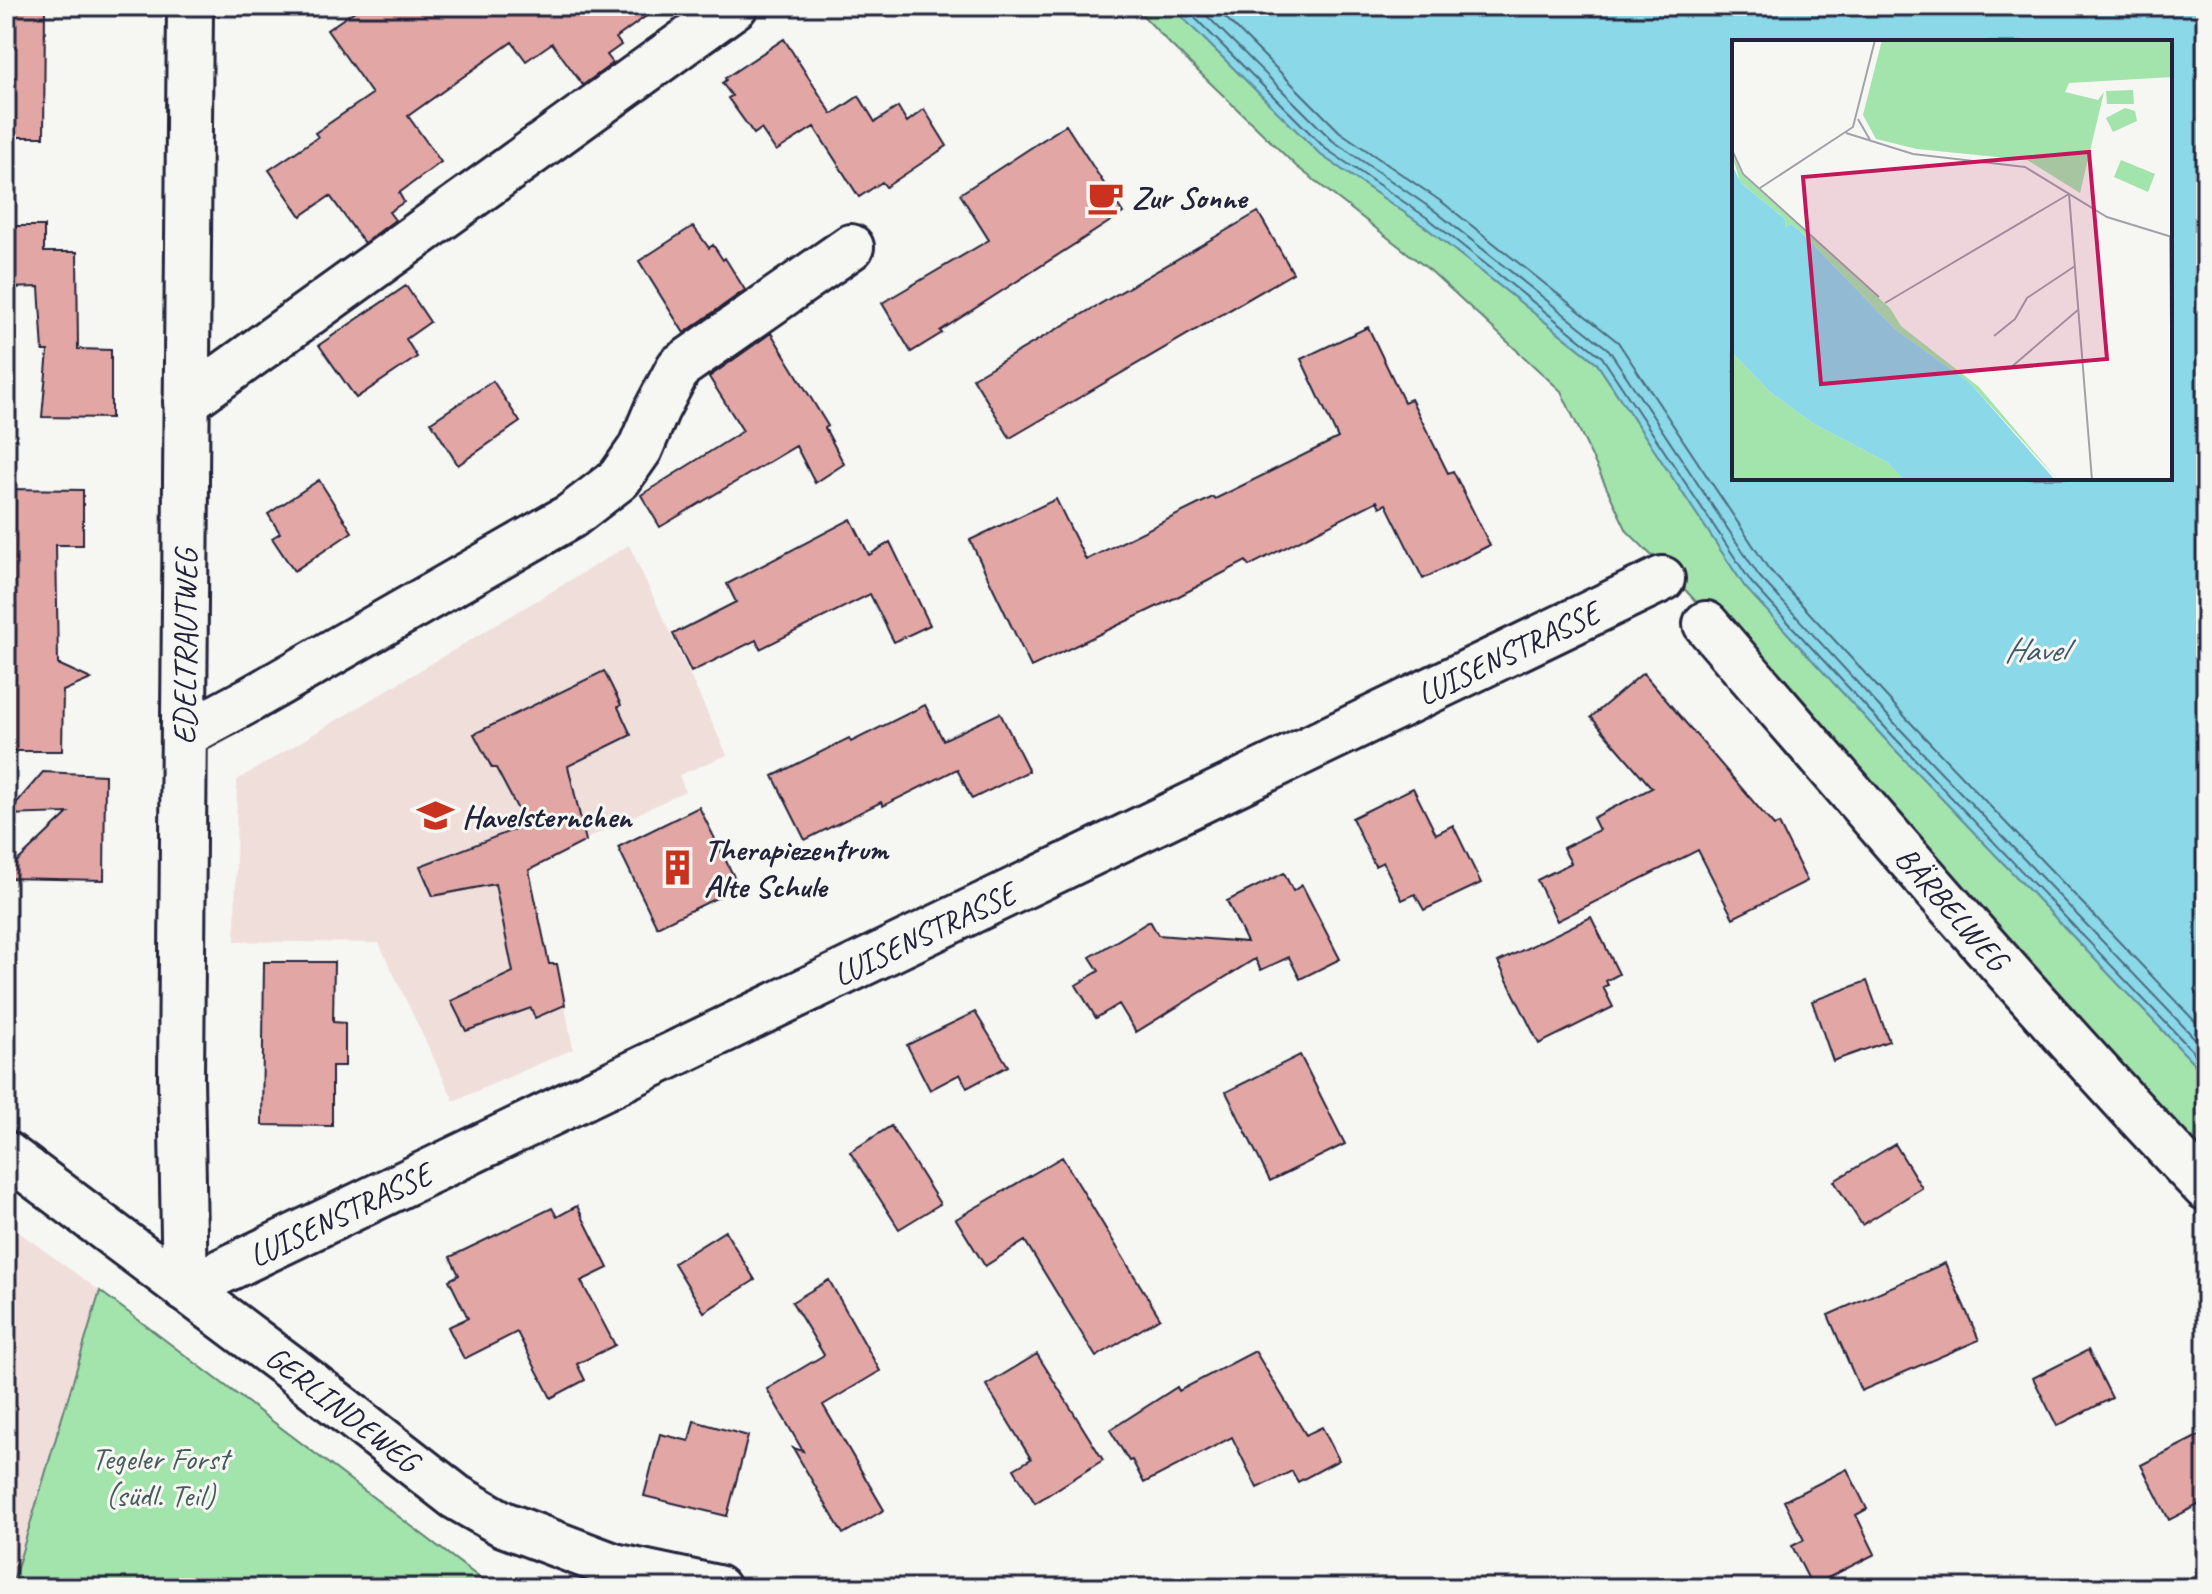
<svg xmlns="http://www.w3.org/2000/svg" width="2212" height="1594" viewBox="0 0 2212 1594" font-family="Caveat,sans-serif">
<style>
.built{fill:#f0dedb}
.green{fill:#a3e3ac;stroke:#628274;stroke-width:2}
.water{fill:#8ad8e8;stroke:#608fa3;stroke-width:2;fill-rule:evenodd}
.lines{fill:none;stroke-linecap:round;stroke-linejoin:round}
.shore{stroke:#4c6b80;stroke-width:2}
.building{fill:#e2a7a5;stroke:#22223b;stroke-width:2}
.minor-casing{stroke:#22223b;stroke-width:50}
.minor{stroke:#f6f6f2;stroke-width:44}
.labels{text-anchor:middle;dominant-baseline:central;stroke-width:6;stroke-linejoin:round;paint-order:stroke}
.poi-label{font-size:32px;font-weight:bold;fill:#22223b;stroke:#f6f6f2;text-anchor:start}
.street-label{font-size:32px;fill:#22223b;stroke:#f6f6f2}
.park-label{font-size:32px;fill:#495c5d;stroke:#f6f6f2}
.water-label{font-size:34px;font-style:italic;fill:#41596f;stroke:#f6f6f2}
.inset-road{fill:none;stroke:#a1a1a9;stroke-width:2}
.view{fill:#c2185b;fill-opacity:0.15;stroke:#c2185b;stroke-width:4}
.inset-edge{fill:none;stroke:#22223b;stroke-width:4}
</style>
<rect width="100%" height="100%" fill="#f6f6f2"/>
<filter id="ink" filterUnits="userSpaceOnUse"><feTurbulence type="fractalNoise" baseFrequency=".0125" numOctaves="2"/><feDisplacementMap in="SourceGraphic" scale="16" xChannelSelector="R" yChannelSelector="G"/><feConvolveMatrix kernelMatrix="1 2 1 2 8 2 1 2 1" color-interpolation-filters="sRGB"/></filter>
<g filter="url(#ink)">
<path class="built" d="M629 545 727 755 679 775 685 791 529 867 549 964H557L573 1049 454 1101 379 943 235 941 237 780Z
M6 1223 100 1291 11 1588H6Z"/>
<path class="green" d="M1134 6H1171L1321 155 1424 226 1596 362 1745 587 1887 741 2206 1076V1170L1816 734 1679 583 1627 531 1561 391 1432 272 1296 166 1170 44Z
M100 1291 480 1578 517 1588H11Z"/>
<path class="water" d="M1171 6H2206V1076L1887 741 1745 587 1596 362 1424 226 1321 155ZM1734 42H2170V478H1734Z"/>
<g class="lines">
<path class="shore" d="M1183 6 1326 149 1429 219 1602 357 1751 582 1893 736 2206 1065
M1197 6 1333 141 1435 211 1609 350 1759 576 1900 729 2206 1050
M1214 6 1340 132 1442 202 1618 342 1768 568 1909 721 2206 1033"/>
</g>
<path class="building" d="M6 6H45L44 137H6Z
M362 6H660L616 38 621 45 607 55 613 63 583 85 552 43 526 61 512 42 408 116 441 162 399 193 404 202 389 212 395 220 364 243 330 196 301 216 269 170 318 137 315 133 372 94 327 30Z
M784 39 832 114 859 96 875 122 898 107 907 122 924 109 947 146 886 187 882 182 859 197 814 127 776 151 761 129 754 134 728 98 732 96 722 83 726 80 725 78Z
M1066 125 1123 213 940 331 942 333 911 352 882 303 989 240 960 194Z
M1258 212 1293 273 1010 438 973 378Z
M6 226H44V252H77L78 349 111 350V418L42 417 48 351H43L39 287 6 288Z
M693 226 709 248 713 245 723 260 725 258 745 290 684 333 639 261Z
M406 286 430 322 406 339 417 357 356 398 319 345Z
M1368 327 1404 402 1411 399 1448 473 1453 471 1490 545 1423 579 1386 504 1380 507 1377 501 1249 566 1246 561 1179 596 1031 667 970 540 1056 499 1086 560 1213 497 1215 499 1338 438 1301 359Z
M771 333 828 426 825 428 844 464 815 483 796 446 660 527 641 495 743 431 709 377Z
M493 381 520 422 458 465 431 422Z
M319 480 352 532 294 571 272 538 280 533 268 514Z
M6 489 83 490V545H56L58 664 91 679 63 691 62 751H6Z
M851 519 869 555 890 542 930 625 894 642 870 594 760 649 756 640 691 672 673 634 736 602 727 584Z
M604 671 621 705 618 707 631 735 568 766 586 841 529 870 549 964H557L565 1005 535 1018 531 1008 466 1031 451 1001 513 972 495 884 433 896 420 866 526 825 496 768H492L474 734Z
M1643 673 1774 826 1779 824 1807 881 1733 918 1698 850 1557 921 1537 880 1571 863 1563 848 1599 830 1593 818 1652 788 1591 717Z
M925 705 943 740 1000 713 1029 771 972 799 957 769 883 806 881 802 805 840 773 776 849 738 851 742Z
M43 772 105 775 104 880 6 878V872L68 813 6 815Z
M1413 788 1436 834 1453 825 1481 883 1424 910 1415 894 1402 900 1383 862 1375 866 1352 818Z
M699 807 739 887 657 927 618 847Z
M1284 873 1293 891 1302 885 1340 959 1300 979 1289 957 1261 970 1255 959 1136 1032 1119 1004 1096 1018 1076 985 1099 971 1090 957 1150 921 1158 935 1247 942 1227 901Z
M1591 917 1619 974 1606 981 1608 985 1603 987 1613 1007 1539 1044 1498 962Z
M264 962H334L333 1022 345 1023V1066H332V1126L262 1125Z
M1867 981 1889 1041 1833 1061 1812 1001Z
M975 1012 1008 1066 967 1088 960 1074 930 1090 907 1045Z
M1300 1055 1345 1144 1270 1181 1226 1092Z
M891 1126 940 1204 899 1229 850 1152Z
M1895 1144 1922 1188 1862 1225 1834 1181Z
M1062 1157 1160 1318 1096 1357 1025 1241 985 1266 956 1219Z
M577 1206 608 1268 581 1281 615 1345 577 1364 585 1380 551 1398 517 1332 464 1359 448 1327 468 1318 449 1280 459 1275 450 1257 552 1208 557 1217Z
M725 1231 755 1280 704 1312 674 1263Z
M1945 1263 1979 1340 1861 1391 1828 1315Z
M829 1280 880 1371 823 1405 884 1510 843 1534 793 1448 803 1451 767 1389 824 1355 792 1302Z
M2088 1350 2112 1398 2057 1426 2033 1378Z
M1255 1351 1306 1435 1322 1427 1339 1460 1298 1482 1292 1471 1257 1488 1232 1437 1144 1483 1132 1460 1129 1461 1110 1430 1177 1387 1179 1391Z
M1037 1354 1103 1460 1035 1503 1014 1469 1031 1459 986 1385Z
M694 1421 748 1436 727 1516 644 1496 660 1434 689 1441Z
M2206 1432V1501L2169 1520 2141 1465Z
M1847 1469 1867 1509 1856 1515 1875 1554 1812 1586 1792 1546 1804 1540 1784 1501Z"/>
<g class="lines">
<defs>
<g id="minor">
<path d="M186 402 735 6"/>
<path id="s1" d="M1706 624C1870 814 2033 1006 2206 1188"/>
<path d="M184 735 251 699 571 516 619 479 640 449 657 409 679 367 851 247"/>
<path id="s2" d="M6 1154 292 1369 456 1497 503 1524 614 1566 717 1588"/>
<path id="s3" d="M185 1289 1662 579"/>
<path id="s4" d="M185 1289 181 1077 190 6"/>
</g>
</defs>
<use href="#minor" class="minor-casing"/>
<use href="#minor" class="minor"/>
</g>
</g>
<defs>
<symbol id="cafe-bare" viewBox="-9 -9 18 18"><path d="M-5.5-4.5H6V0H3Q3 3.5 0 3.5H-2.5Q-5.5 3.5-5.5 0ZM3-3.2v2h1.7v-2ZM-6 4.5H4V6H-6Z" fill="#c8321e" stroke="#f6f6f2" stroke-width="2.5" paint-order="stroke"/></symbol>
<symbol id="school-bare" viewBox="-9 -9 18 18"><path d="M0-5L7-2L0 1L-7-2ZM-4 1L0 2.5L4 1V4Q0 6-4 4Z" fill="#c8321e" stroke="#f6f6f2" stroke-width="2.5" paint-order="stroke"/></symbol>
<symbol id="building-bare" viewBox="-9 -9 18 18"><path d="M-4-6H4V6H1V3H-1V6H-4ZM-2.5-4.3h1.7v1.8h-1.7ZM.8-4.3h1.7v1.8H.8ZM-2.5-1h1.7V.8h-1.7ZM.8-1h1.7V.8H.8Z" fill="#c8321e" stroke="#f6f6f2" stroke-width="2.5" paint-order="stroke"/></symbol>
</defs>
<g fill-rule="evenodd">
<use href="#cafe-bare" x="1080" y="172" width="51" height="51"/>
<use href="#school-bare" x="410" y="790" width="51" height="51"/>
<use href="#building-bare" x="652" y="842" width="51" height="51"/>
</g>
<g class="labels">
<g class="poi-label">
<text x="1132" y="197">Zur Sonne</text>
<text x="462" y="816">Havelsternchen</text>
<text x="704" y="849">Therapiezentrum<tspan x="704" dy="37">Alte Schule</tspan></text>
</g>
<g class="street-label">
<text stroke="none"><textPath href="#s4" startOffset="642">EDELTRAUTWEG</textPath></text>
<text stroke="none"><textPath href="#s3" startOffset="1468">LUISENSTRASSE</textPath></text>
<text stroke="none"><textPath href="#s1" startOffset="376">BÄRBELWEG</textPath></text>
<text stroke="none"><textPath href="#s3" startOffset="820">LUISENSTRASSE</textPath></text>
<text stroke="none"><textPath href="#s3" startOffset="172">LUISENSTRASSE</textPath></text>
<text stroke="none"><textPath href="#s2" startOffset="422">GERLINDEWEG</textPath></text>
</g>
<g class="park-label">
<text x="160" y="1458">Tegeler Forst<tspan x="160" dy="37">(südl. Teil)</tspan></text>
</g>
<g class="water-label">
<text x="2035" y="649">Havel</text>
</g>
</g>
<g transform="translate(1732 40)">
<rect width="440" height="440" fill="#f6f6f2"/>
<path d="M150 0H440V37L337 43 333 52 366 60 372 52 348 153 295 120 185 109 144 99 131 75ZM401 50 402 64H375L374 51ZM393 68 403 71 405 81 381 92 374 78ZM0 114 10 134 158 268 169 286 247 347 326 440 238 343 164 290 68 191 59 184 53 187 54 180 8 142ZM389 120 423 134 416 152 382 137ZM0 312 38 352 82 384 155 422 172 440H0Z" fill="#a3e3ac"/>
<path d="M0 125 9 143 54 180 53 187 59 184 68 191 164 290 238 343 323 440H172L155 422 82 384 38 352 0 312Z" fill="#8ad8e8"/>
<path class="inset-road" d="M126 79 138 100M114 93 181 114 293 127 375 177 440 197M0 110 11 134 147 257M28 148 121 87 143 0M337 154 360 440M438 195 440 378M153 263 337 154M262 296 283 279 295 258 343 226M277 329 347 269"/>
<path class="view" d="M357 112 375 319 89 344 71 137Z"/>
<rect width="440" height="440" class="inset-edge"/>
</g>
<rect width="2212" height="1594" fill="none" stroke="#f6f6f2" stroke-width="32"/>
<rect x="16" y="16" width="2180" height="1562" fill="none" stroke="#22223b" stroke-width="3" filter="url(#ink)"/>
</svg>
